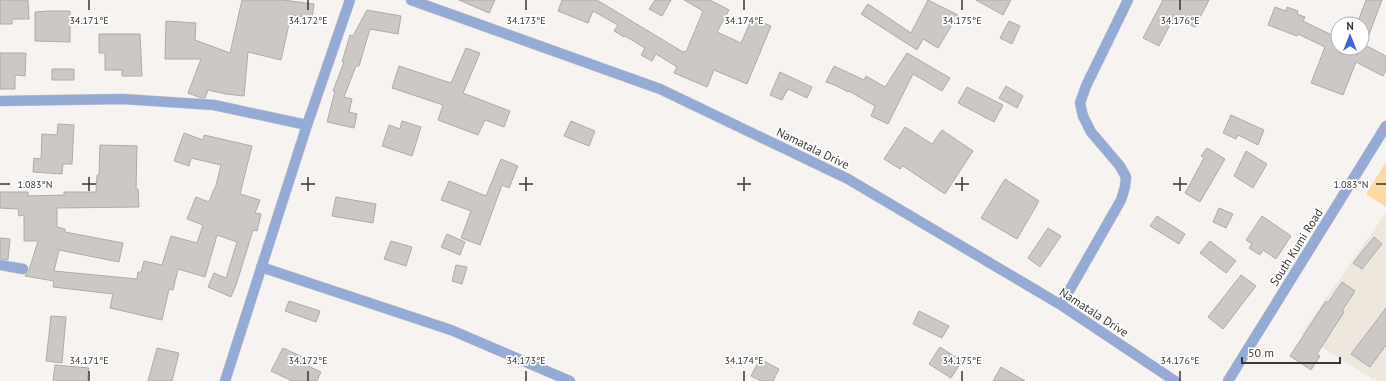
<svg xmlns="http://www.w3.org/2000/svg" width="1386" height="381" viewBox="0 0 1386 381" font-family="'PT Sans',sans-serif">
<style>
.built{fill:#eee7de}
.green{fill:#fed9a0}
.building{fill:#cbc8c5;stroke:#aeaca9}
.lines{fill:none;stroke-linecap:round;stroke-linejoin:round}
.minor-casing{stroke:#d0cecb;stroke-width:11}
.minor{stroke:#95aad4;stroke-width:10}
.ticks{fill:none;stroke:#393837;stroke-width:1.5}
.labels{text-anchor:middle;dominant-baseline:central;stroke-width:3.5;stroke-linejoin:round;paint-order:stroke}
.street-label{font-size:12px;fill:#393837;stroke:#fff}
.ticks-label{font-size:10px;text-anchor:middle;fill:#393837;stroke:#fff;stroke-width:3.5;stroke-linejoin:round;paint-order:stroke}
</style>
<rect width="100%" height="100%" fill="#f6f3f0"/>
<path class="built" d="M1385 214 1386 215V381H1376L1301 334Z"/>
<path class="green" d="M1386 162V207L1366 194Z"/>
<path class="building" d="M0 0H28L29 19H12V24H0Z
M242 0H283L314 4 312 18 291 15 281 60 248 52 244 96 226 94 208 90 205 98H201L188 93 201 59H165L166 21 196 23 195 40 230 53Z
M459 0H495L489 13Z
M562 0H597L683 52 684 51 686 52 703 11 684 0H710L729 10 717 32 741 43 752 18 771 26 747 84 714 70 707 87 674 73 677 67 656 54 652 61 641 55 645 48 625 36 624 37 614 31 618 25 593 11 588 23 558 11Z
M655 0H671L662 16 649 9Z
M928 0 958 15 938 48 923 39 917 50 861 14 868 4 911 33Z
M976 0H1011L1003 15Z
M1163 0H1209L1195 27 1177 19 1176 21 1173 19 1159 46 1143 38Z
M1366 0H1382L1365 45 1386 56V70L1383 76 1356 62 1343 95 1311 83 1325 47 1298 34 1297 36 1268 25 1275 7 1286 11 1287 7 1298 11 1297 14 1305 17 1303 21 1338 38V48H1362V24H1357Z
M367 10 401 16 398 34 370 29 359 66H356L344 97 352 99 349 112 357 114 354 128 327 122 335 91H333L344 62H342L350 35 353 36Z
M49 11H70V42L35 41V12Z
M1009 21 1020 26 1012 44 1000 38Z
M99 34H140L142 76H122V70H105V53H99Z
M466 48 480 53 463 93 510 111 504 127 485 120 478 135 438 120 443 105 392 88 399 66 451 83Z
M0 53H26L25 76 15 75V89H0Z
M907 53 950 78 942 91 913 74 888 124 871 116 875 106 849 91 848 92 835 85 826 82 834 66 864 80 866 76 885 87Z
M52 69H74V80H52Z
M780 72 812 87 807 98 788 89 782 100 770 95Z
M1006 86 1023 96 1017 108 999 98Z
M967 87 1003 105 994 122 958 103Z
M1231 115 1264 130 1258 145 1238 135 1236 139 1223 133Z
M402 121 421 127 412 156 382 146 389 125 400 129Z
M571 121 595 131 589 146 564 136Z
M58 124 74 125 72 164H63L62 174 33 172 34 158 41 159 42 134 57 135Z
M905 127 932 144 942 130 973 151 945 194 903 166 900 169 884 159Z
M184 133 203 140 204 135 252 146 240 194 260 200 255 213 261 214 257 231 253 230 237 282 231 297 208 287 214 273 226 278 237 242 217 235 205 277 178 269 173 290 169 289 162 320 110 308 113 294 53 287 54 281 25 276 29 270 38 241H24V215L19 216 18 209 0 208V192H28V196L64 195V192H96L97 175H99L100 145 137 146 136 189H138L139 207 57 208V227L65 229V232L123 243 119 262 59 250 54 271 137 279 138 272H141L144 261 162 265 171 236 197 243 203 225 187 219 196 197 209 202 214 189H215L221 165 191 158 189 166 174 161Z
M1207 148 1225 159 1200 202 1185 193 1204 158 1201 156Z
M1246 151 1267 164 1253 188 1234 176Z
M501 159 518 166 509 188 502 185 480 245 461 238 471 211 441 200 449 181 486 196Z
M1005 179 1039 201 1017 239 981 218Z
M336 197 376 204 373 223 332 216Z
M1219 208 1233 214 1226 228 1213 222Z
M1157 216 1185 234 1179 244 1150 226Z
M1262 216 1291 236 1276 259 1263 250 1260 255 1249 248 1252 244 1246 240Z
M1048 228 1061 236 1040 267 1028 258Z
M447 234 465 242 460 255 441 247Z
M1374 237 1382 244 1362 269 1353 263Z
M0 238 10 239 8 260 0 259Z
M391 241 412 247 406 266 384 259Z
M1210 241 1236 261 1226 273 1200 253Z
M456 265 467 267 462 284 452 281Z
M1241 275 1256 286 1223 329 1208 317Z
M1342 282 1355 291 1342 311 1344 312 1317 354 1320 356 1311 370 1290 356 1326 301 1328 303Z
M289 301 320 311 316 322 285 311Z
M1386 308V345L1370 367 1351 354Z
M919 311 949 326 942 338 913 324Z
M51 316 66 317 62 363 46 361Z
M940 347 962 361 951 378 929 364Z
M157 348 179 353 172 381H148Z
M283 348 311 361 308 366 321 372 317 381H292L271 371Z
M760 359 779 369 773 381H761L751 376Z
M55 365 89 368 87 381H53Z
M1001 367 1025 381H993Z"/>
<g class="lines">
<defs>
<path id="minor" d="M411 0 660 89 848 179 1061 305 1175 381
M0 101 123 99 214 105 307 125
M0 265 23 269
M261 267 451 330 570 381
M1061 305 1121 200 1125 187 1126 177 1120 166 1091 132 1083 116 1080 103 1086 86 1128 0
M225 381 307 125 350 0
M1228 381 1386 126"/>
</defs>
<use href="#minor" class="minor-casing"/>
<use href="#minor" class="minor"/>
</g>
<path class="ticks" d="M89 0V10M308 0V10M526 0V10M744 0V10M962 0V10M1180 0V10M89 177V191M308 177V191M526 177V191M744 177V191M962 177V191M1180 177V191M0 184H10M82 184H96M301 184H315M519 184H533M737 184H751M955 184H969M1173 184H1187M1376 184H1386M89 371V381M308 371V381M526 371V381M744 371V381M962 371V381M1180 371V381"/>
<g class="labels">
<g class="street-label">
<text transform="translate(813 148) rotate(26)">Namatala Drive</text>
<text transform="translate(1296 247) rotate(-58)">South Kumi Road</text>
<text transform="translate(1094 312) rotate(33)">Namatala Drive</text>
</g>
</g>
<g class="ticks-label">
<text x="89" y="24">34.171°E</text>
<text x="308" y="24">34.172°E</text>
<text x="526" y="24">34.173°E</text>
<text x="744" y="24">34.174°E</text>
<text x="962" y="24">34.175°E</text>
<text x="1180" y="24">34.176°E</text>
<text x="35" y="188">1.083°N</text>
<text x="1351" y="188">1.083°N</text>
<text x="89" y="364">34.171°E</text>
<text x="308" y="364">34.172°E</text>
<text x="526" y="364">34.173°E</text>
<text x="744" y="364">34.174°E</text>
<text x="962" y="364">34.175°E</text>
<text x="1180" y="364">34.176°E</text>
</g>
<g transform="translate(1350 36)"><circle r="19" fill="#ffffff" stroke="#b0afaf"/>
<path d="M0-3L7 15L0 10L-7 15Z" fill="#3866d6"/>
<text y="-6" font-size="11" font-weight="bold" text-anchor="middle" fill="#393837">N</text>
</g>
<path d="M1242 357v6h98v-6" fill="none" stroke="#393837" stroke-width="2"/>
<text x="1248" y="357" font-size="12" fill="#393837" stroke="#ffffff" stroke-width="3" paint-order="stroke">50 m</text>
</svg>
